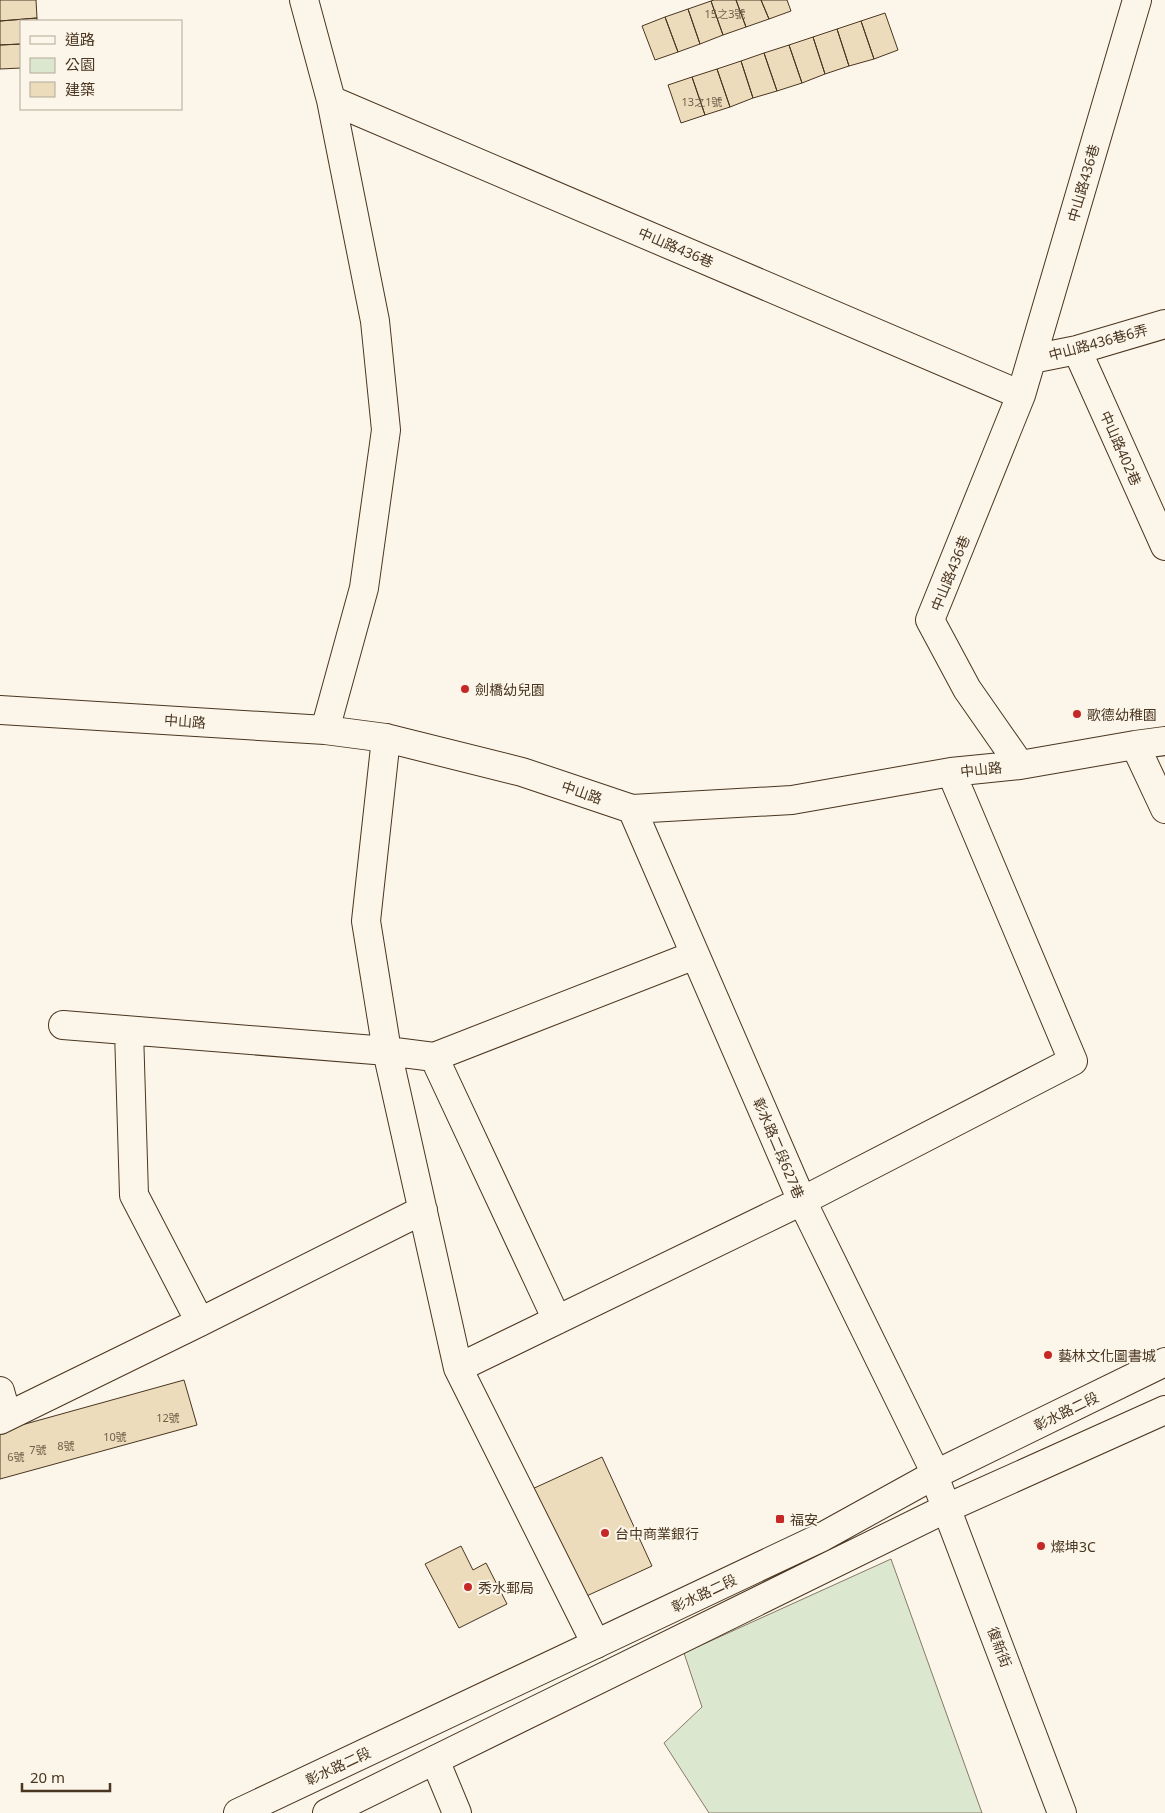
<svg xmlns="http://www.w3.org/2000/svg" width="1165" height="1813" viewBox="0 0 1165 1813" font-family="'Noto Sans','Noto Sans TC',sans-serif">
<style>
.green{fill:#dce7d0;stroke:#887966}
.building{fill:#ecdcbc;stroke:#4a3520}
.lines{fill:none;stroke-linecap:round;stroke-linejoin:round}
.minor-casing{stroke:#4a3520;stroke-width:30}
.major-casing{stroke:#4a3520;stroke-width:30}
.minor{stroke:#fbf6e9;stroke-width:28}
.major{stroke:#fbf6e9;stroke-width:28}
.poi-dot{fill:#c62828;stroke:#fbf6e9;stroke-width:2}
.labels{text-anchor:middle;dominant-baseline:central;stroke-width:4;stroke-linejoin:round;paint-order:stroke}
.number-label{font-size:11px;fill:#725f47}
.street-label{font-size:14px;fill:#4a3520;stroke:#fbf6e9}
.poi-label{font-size:14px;fill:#4a3520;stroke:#fbf6e9;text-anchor:start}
</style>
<rect width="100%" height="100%" fill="#fbf6e9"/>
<path class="green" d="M891 1559 982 1813H709L664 1743 702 1707 684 1653Z"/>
<path class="building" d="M0 0H36L37 18 0 21Z
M714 0H736L746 27 723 35 711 1Z
M736 0H761L769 19 746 27Z
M761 0H787L791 11 769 19Z
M711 1 723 35 700 44 688 9Z
M688 9 700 44 678 52 665 17Z
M885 13 898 50 874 59 861 21Z
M665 17 678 52 655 60 642 26Z
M37 18V21H21V44L0 45V21Z
M861 21 874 59 849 66 837 29Z
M837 29 849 66 825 74 813 37Z
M813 37 825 74 802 83 789 45Z
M21 44V68L0 69V45Z
M789 45 802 83 777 91 764 53Z
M764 53 777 91 753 98 741 61Z
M741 61 753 98 730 107 717 69Z
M717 69 730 107 705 115 692 77Z
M692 77 705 115 681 123 668 85Z
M184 1380 197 1425 0 1479V1431Z
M602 1457 652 1566 580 1599 530 1490Z
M461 1546 473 1570 486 1563 507 1604 459 1628 425 1564Z"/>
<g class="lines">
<defs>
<path id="minor" d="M304 0 331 100 375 321 386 430 364 588 325 730
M331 100 1021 395
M1077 350 1165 546
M1032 359 1077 350 1165 324
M0 710 325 730 386 738 522 772 632 809 792 800 951 772 1020 765 1135 745 1165 741
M386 738 366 921 387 1051 458 1368 596 1644
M1135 745 1165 809
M1020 765 967 689 930 620 1021 395 1137 0
M632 809 802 1201 936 1474V1481L1062 1813
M63 1025 387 1051 434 1057 695 955
M129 1031 134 1195 200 1322
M434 1057 557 1320
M458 1368 802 1201 1073 1061 951 772
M0 1391 7 1416
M0 1420 200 1322 423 1210
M435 1760 457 1813"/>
<path id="major" d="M238 1813 822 1537 936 1474 1165 1362
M327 1813 947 1508 1165 1410"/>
</defs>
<use href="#minor" class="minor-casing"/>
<use href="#major" class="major-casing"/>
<use href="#minor" class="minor"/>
<use href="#major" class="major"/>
</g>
<g class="poi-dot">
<circle cx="465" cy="689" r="5"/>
<circle cx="1077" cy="714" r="5"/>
<circle cx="1048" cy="1355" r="5"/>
<rect x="775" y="1514" width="10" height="10" rx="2.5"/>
<circle cx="605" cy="1533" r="5"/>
<circle cx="1041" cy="1546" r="5"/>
<circle cx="468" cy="1587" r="5"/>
</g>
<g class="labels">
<g class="number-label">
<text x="725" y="13">15之3號</text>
<text x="702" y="101">13之1號</text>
<text x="168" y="1417">12號</text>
<text x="115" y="1436">10號</text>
<text x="66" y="1445">8號</text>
<text x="38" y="1449">7號</text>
<text x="16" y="1456">6號</text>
</g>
<g class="street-label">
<text transform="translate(1083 183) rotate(-74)">中山路436巷</text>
<text transform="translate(676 247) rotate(23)">中山路436巷</text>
<text transform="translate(1098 342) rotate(-15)">中山路436巷6弄</text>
<text transform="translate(1121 448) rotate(66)">中山路402巷</text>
<text transform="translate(950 573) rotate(-68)">中山路436巷</text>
<text transform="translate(185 721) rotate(4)">中山路</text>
<text transform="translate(981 769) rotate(-6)">中山路</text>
<text transform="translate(582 792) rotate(19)">中山路</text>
<text transform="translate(779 1148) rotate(67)">彰水路二段627巷</text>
<text transform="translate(1066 1411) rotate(-26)">彰水路二段</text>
<text transform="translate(704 1593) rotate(-25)">彰水路二段</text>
<text transform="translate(1000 1647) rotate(69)">復新街</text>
<text transform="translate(338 1766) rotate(-25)">彰水路二段</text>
</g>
<g class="poi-label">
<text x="475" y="689">劍橋幼兒園</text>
<text x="1087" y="714">歌德幼稚園</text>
<text x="1058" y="1355">藝林文化圖書城</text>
<text x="790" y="1519">福安</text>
<text x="615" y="1533">台中商業銀行</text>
<text x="1051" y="1546">燦坤3C</text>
<text x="478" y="1587">秀水郵局</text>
</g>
</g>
<rect x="20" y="20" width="162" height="90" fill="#fbf6e9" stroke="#b4a999"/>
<rect x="30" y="36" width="25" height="8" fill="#fbf6e9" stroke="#b4a999"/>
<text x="65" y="45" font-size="15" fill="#4a3520">道路</text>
<rect x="30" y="58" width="25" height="15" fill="#dce7d0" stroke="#b4a999"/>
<text x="65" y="70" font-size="15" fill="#4a3520">公園</text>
<rect x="30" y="82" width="25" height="15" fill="#ecdcbc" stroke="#b4a999"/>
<text x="65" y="95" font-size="15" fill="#4a3520">建築</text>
<path d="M22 1783v8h88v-8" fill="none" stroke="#4a3520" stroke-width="2.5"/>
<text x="30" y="1783" font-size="15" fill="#4a3520" stroke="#fbf6e9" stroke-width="4" paint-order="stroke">20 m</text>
</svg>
